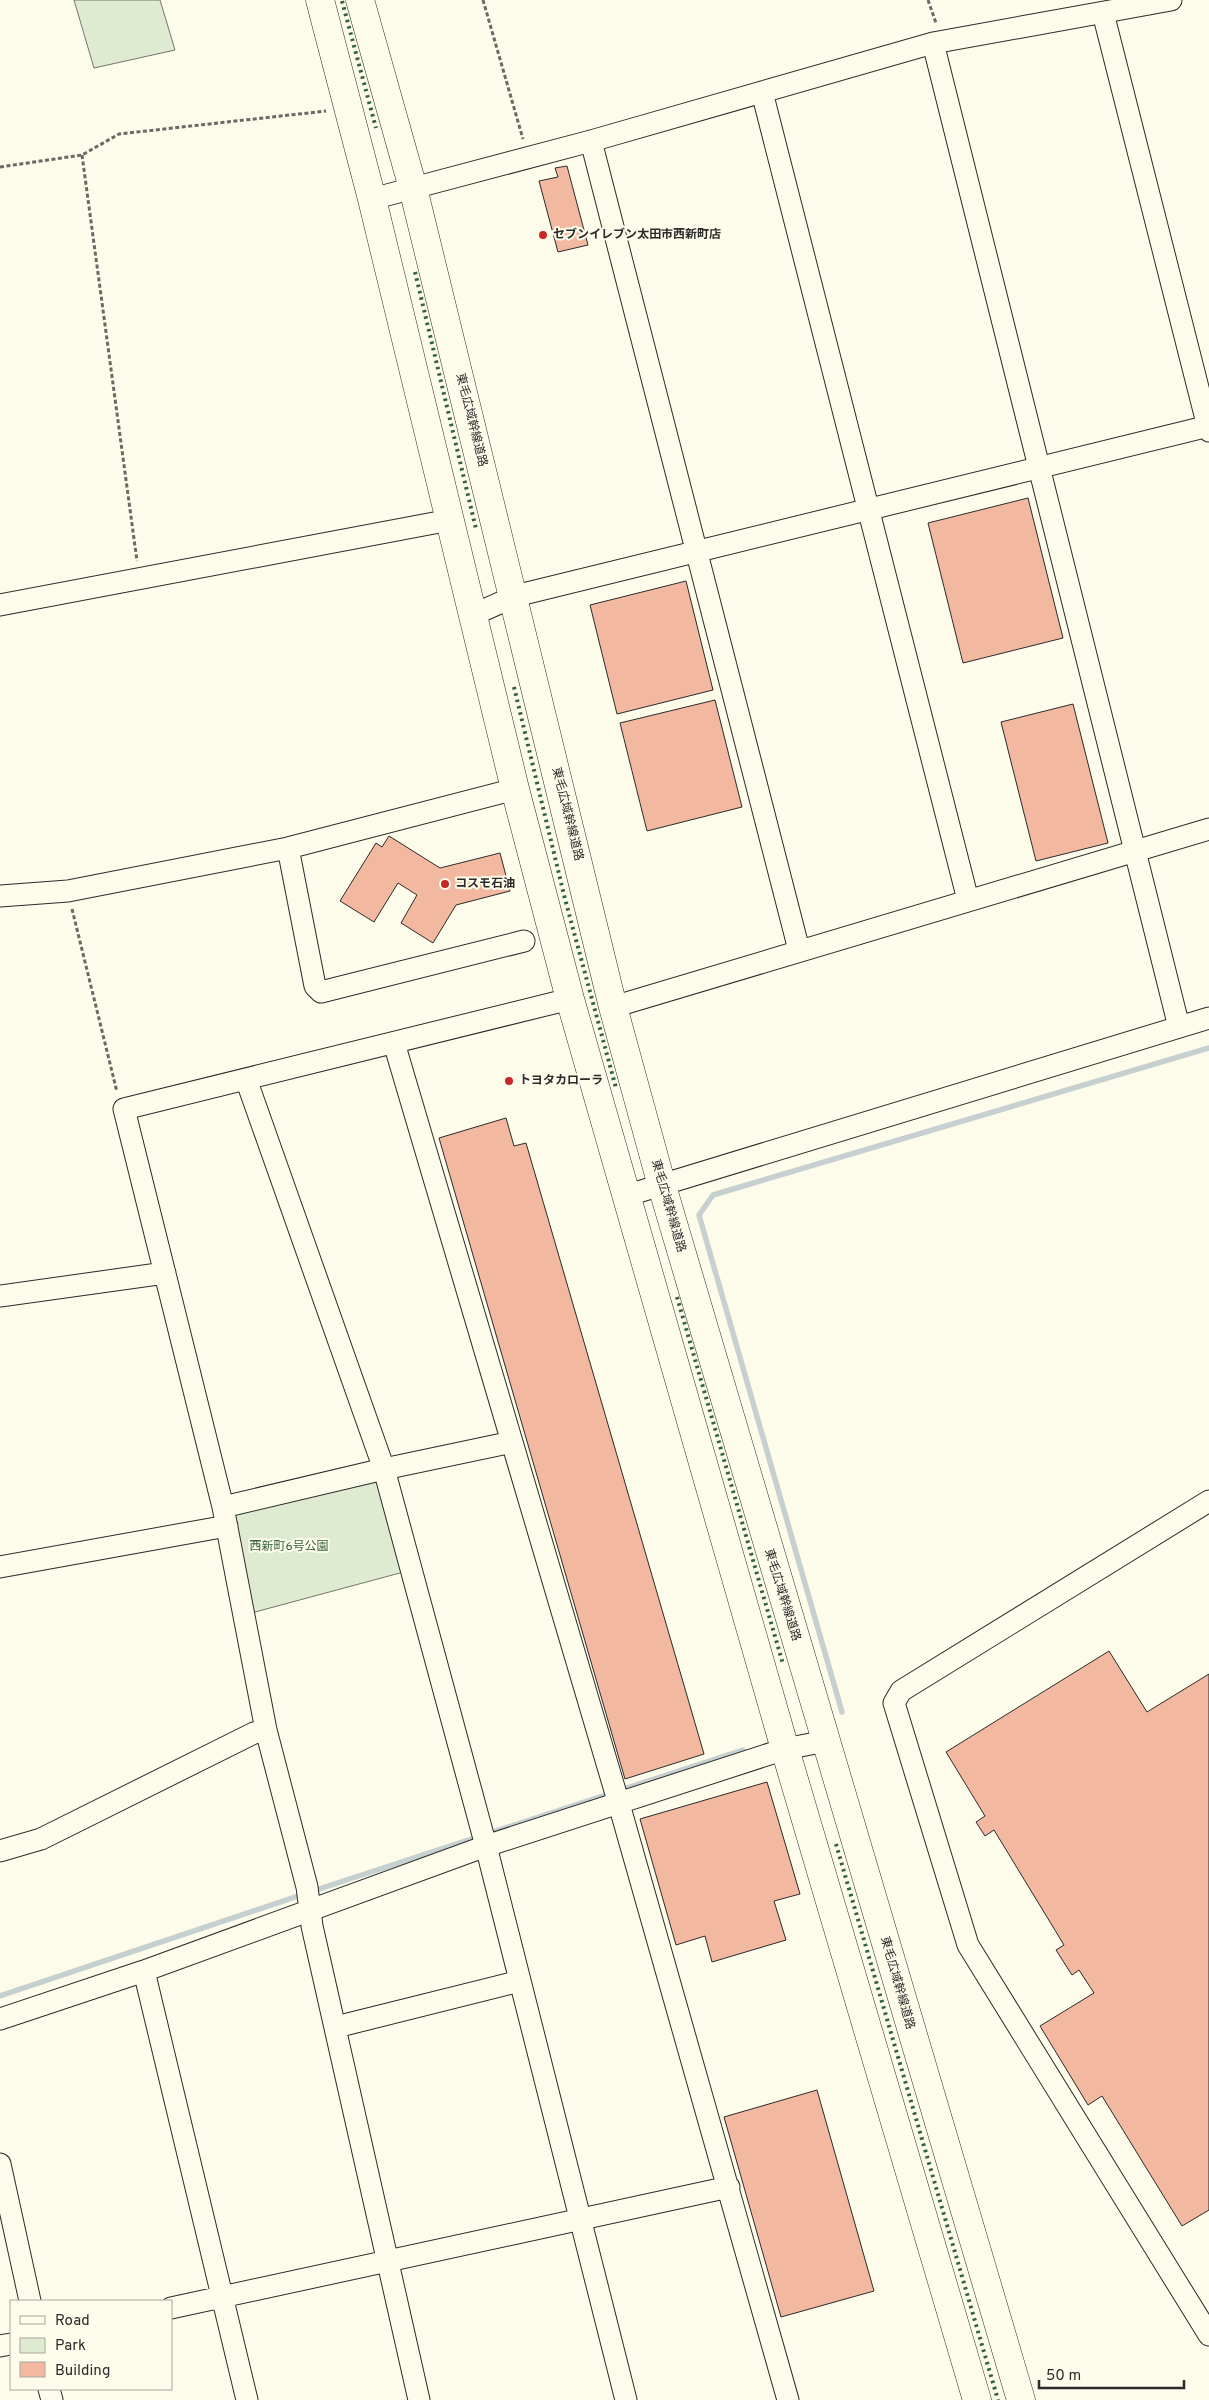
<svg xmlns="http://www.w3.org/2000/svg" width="1209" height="2400" viewBox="0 0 1209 2400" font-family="Overpass,'Noto Sans JP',sans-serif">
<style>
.green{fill:#deebd1;stroke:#74746e}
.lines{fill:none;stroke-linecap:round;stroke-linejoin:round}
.stream{stroke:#c7d0d0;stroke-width:5.5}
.building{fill:#f2b8a0;stroke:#2b2b2b}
.minor-casing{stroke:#2b2b2b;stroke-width:23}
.highway-casing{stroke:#2b2b2b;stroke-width:29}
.path{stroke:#6a6964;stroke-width:3;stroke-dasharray:4 2.5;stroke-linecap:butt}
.minor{stroke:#fdfbea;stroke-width:21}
.highway{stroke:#fdfbea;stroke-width:28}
.hedge{stroke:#34623c;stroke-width:4;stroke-dasharray:2.5 4;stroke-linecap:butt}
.poi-dot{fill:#c62828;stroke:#fdfbea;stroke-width:2}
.labels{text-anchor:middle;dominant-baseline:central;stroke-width:4;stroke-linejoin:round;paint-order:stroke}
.poi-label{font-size:12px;font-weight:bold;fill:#2b2b2b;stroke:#fdfbea;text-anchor:start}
.street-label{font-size:12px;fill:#2b2b2b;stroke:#fdfbea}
.park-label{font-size:12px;fill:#34623c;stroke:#fdfbea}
</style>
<rect width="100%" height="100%" fill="#fdfbea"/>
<path class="green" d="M74 0H160L175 50 94 68Z
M384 1469 411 1570 244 1615 223 1507Z"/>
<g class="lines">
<path class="stream" d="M842 1712 699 1215 713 1195 1209 1048
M313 1891 743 1750
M0 1996 304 1894"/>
</g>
<path class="building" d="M567 166 588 245 558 252 539 181 558 177 555 168Z
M1028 498 1063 638 963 663 928 523Z
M686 581 713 690 617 714 590 605Z
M715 700 742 807 647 831 620 723Z
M1073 704 1108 843 1036 861 1001 722Z
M389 836 440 868 500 853 510 891 456 905 433 943 401 923 417 895 398 883 374 922 340 901 376 843 382 847Z
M506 1118 514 1146 526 1143 704 1754 625 1779 439 1138Z
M1109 1651 1147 1712 1209 1674V2210L1182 2226 1102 2096 1088 2105 1040 2026 1094 1993 1079 1970 1072 1975 1056 1950 1064 1945 994 1830 985 1836 976 1822 985 1816 946 1752Z
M767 1782 800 1894 774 1901 786 1940 712 1962 705 1936 676 1945 640 1819Z
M817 2090 874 2291 781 2317 724 2117Z"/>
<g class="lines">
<defs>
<path id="minor" d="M1103 13 1209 431
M933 43 1179 1027
M762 92 968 900
M591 141 799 950
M372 199 591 141 933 43 1171 0
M0 605 450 520
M473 615 515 596 1209 426
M288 848 315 986 321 992 524 941
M0 896 68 891 288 848 515 789
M613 1007 1209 829
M394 1043 619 1804 788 2400
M246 1079 384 1469 486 1846 626 2400
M625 1196 1209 1018
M0 1296 165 1273
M1209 1501 901 1691 894 1703 968 1945 1209 2335
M223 1507 384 1469 512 1442
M0 1567 227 1526
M0 1851 41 1839 254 1733 266 1730
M144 1971 247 2400
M0 2019 144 1971 486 1846 785 1749 826 1741
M336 2027 520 1981
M0 2164 30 2301
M171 2308 729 2187
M0 2346 11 2344
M49 2389 52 2400
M419 2400 312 1926 307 1887 266 1730 223 1507 124 1109 570 999"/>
<path id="highway" d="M320 0 372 199 515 789 570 999 785 1749 977 2400
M360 0 413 188 613 1007 662 1186 1021 2400"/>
</defs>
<use href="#minor" class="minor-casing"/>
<use href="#highway" class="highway-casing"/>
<path class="path" d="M483 0 523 139
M928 0 936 23
M82 155 137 561
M0 167 82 155 119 134 326 111
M72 909 117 1092"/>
<use href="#minor" class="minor"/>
<use href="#highway" class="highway"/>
<path class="hedge" d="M342 1 376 128
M415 272 476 529
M514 687 565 899 616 1088
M677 1297 783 1664
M836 1844 998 2400"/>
</g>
<g class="poi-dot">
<circle cx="543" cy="235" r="5"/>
<circle cx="445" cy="884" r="5"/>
<circle cx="509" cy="1081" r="5"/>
</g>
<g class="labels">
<g class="poi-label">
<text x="553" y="235">セブンイレブン太田市西新町店</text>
<text x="455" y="884">コスモ石油</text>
<text x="519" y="1081">トヨタカローラ</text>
</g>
<g class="street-label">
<text transform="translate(471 420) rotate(76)">東毛広域幹線道路</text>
<text transform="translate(567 814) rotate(76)">東毛広域幹線道路</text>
<text transform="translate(668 1206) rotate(74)">東毛広域幹線道路</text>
<text transform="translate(782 1595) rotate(73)">東毛広域幹線道路</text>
<text transform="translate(897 1983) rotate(74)">東毛広域幹線道路</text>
</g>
<g class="park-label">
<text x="289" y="1547">西新町6号公園</text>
</g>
</g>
<rect x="10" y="2300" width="162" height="90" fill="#fdfbea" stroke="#a9a89e"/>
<rect x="20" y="2316" width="25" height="8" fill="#fdfbea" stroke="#a9a89e"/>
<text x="55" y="2325" font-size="15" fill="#2b2b2b">Road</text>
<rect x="20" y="2338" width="25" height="15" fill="#deebd1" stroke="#a9a89e"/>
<text x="55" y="2350" font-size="15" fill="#2b2b2b">Park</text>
<rect x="20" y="2362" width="25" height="15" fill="#f2b8a0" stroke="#a9a89e"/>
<text x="55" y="2375" font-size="15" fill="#2b2b2b">Building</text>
<path d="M1039 2380v8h145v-8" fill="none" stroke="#2b2b2b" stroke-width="2.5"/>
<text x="1046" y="2380" font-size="15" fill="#2b2b2b" stroke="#fdfbea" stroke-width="4" paint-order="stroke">50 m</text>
</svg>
